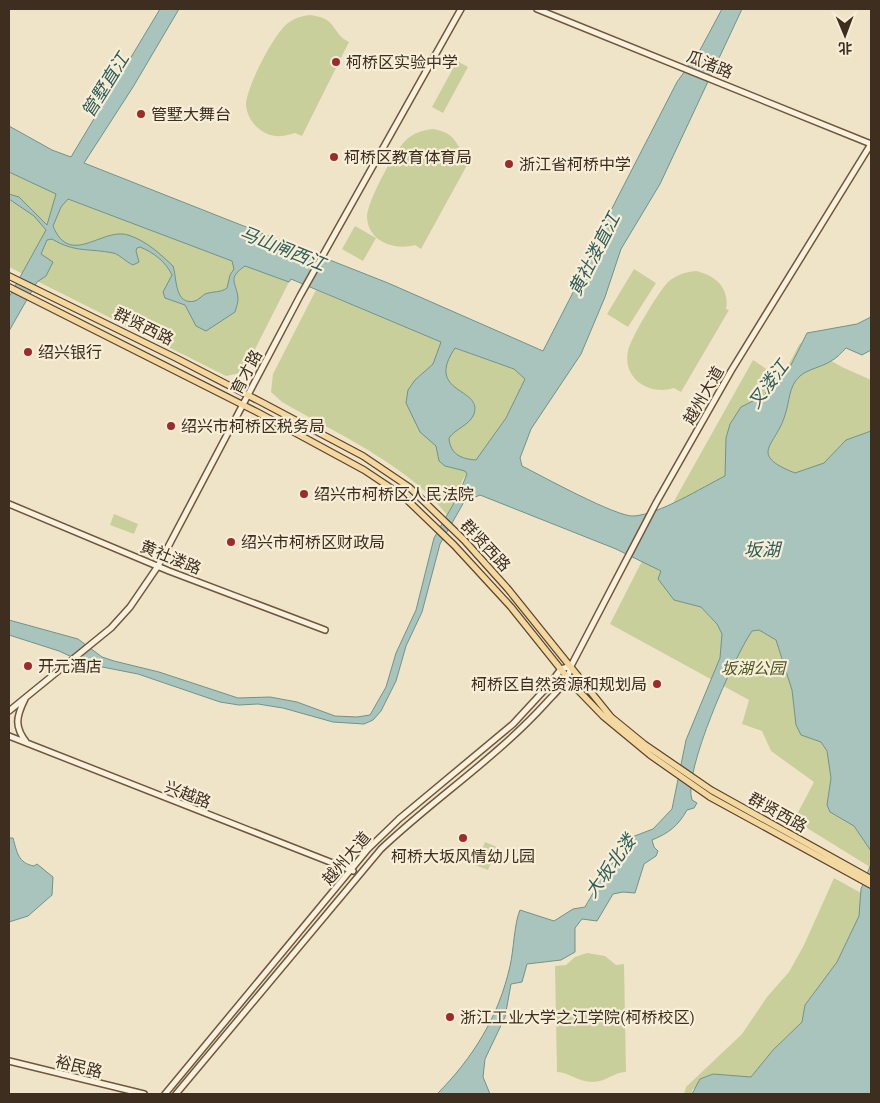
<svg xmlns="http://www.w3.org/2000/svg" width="880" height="1103" viewBox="0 0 880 1103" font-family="'Source Serif 4','Noto Sans SC',serif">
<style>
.green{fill:#c9cf9b}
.water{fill:#a9c4bc;stroke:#6f938a;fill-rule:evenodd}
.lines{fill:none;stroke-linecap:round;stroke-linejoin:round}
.secondary-casing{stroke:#6f573f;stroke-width:8}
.primary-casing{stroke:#5b4430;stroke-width:8}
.secondary{stroke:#faf1dc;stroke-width:5}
.primary{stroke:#f3d9a0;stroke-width:5.5}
.poi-dot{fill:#9e2a2b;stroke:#f7eed8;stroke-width:2}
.labels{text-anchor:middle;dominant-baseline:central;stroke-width:4.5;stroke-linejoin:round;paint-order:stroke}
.poi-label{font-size:16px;fill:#3d2e20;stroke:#f7eed8;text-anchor:start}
.street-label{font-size:16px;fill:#3d2e20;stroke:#f7eed8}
.park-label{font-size:16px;font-style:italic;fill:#4d5a26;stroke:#f7eed8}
.water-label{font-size:18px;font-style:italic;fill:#2f5d5a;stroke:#f7eed8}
</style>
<rect width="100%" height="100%" fill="#f0e4c8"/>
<path class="green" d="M310 15C338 18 331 33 349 42L302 136 295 133C283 137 272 138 262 131 253 125 247 116 246 105 246 88 274 33 288 23 295 18 301 16 310 15Z
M457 61 468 67 443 113 432 107Z
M433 129C461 134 453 148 471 158L421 249 415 245C394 251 367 241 367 216 368 200 394 152 405 141 413 133 422 130 433 129Z
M9 172 68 199 289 282 245 369 236 374 226 376 9 267Z
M355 226 376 238 363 261 342 249Z
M634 269 656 283 628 327 607 314Z
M696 271C715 275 730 288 726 309L729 310 681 392 674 388C650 396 622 379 628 351 630 339 659 291 668 282 676 275 685 272 696 271Z
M316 290 460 350 514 369 526 379 506 418 462 481 458 495 447 515C407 464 337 434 282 402L271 392 273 374Z
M800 343 842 367 871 380V431L846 440 825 463 795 473 673 503 753 360 777 376 789 364Z
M114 514 138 524 134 534 110 525Z
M642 561 661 571 674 599 701 607 717 624 752 631 759 630 776 640 792 690 796 725 821 742 827 751 831 778 827 805 830 812 854 826 871 851 870 867 794 820 814 782 771 751 762 731 742 724 749 700 610 624Z
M485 842 497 847 488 870 475 865Z
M834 878 861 893 859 916 837 962 805 1005 802 1022 773 1050 751 1077 712 1074 692 1090V1094H684L686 1087 742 1034 767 997 789 972 804 945Z
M587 953 605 956 616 965 624 964 626 1072C614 1072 606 1082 593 1082 577 1082 569 1072 557 1072L555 966 566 965 575 957Z"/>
<path class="water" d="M160 9H179L133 87 84 163 388 283 543 351 584 271 606 220 677 82 700 50 722 9H742L660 184 621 249 605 297 581 354 531 429 520 458 522 466C540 475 618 518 634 516 660 514 701 488 725 476L726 438 730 424 741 407 765 395 768 388 790 367 807 333 857 324 871 317V350L862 355 846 348C841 353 837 358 831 361 822 367 808 369 800 376 788 387 790 401 785 415 776 446 747 454 795 473L824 463 846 440 871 431V851L854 826 830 812 827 805 831 778 827 751 821 742 801 735 796 725 792 690 776 640 759 630 752 631C734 657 682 773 692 800L697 803 694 808 687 810C678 826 669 833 652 840L654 847 658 851 656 856 644 864 635 893 623 892 613 894 597 921 582 919 575 928V952L561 960 527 964 522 982 511 984 505 1017 485 1059 483 1077 490 1094H437C473 1058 499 1016 510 966 514 949 514 924 520 910L554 921 573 909 585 907C588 901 592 896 595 889 597 884 597 879 600 874 612 856 628 868 632 837L653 829 672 809 686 740 720 658 722 634 717 624 701 607 674 600 658 579 661 571 616 549 480 495 464 502 440 544 422 612 406 646 396 681 381 711 373 720 364 724 333 722 283 708 258 704 239 705 220 702 138 674 87 664 59 651 9 635V620L78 639 102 657 114 661 159 672 238 698 270 697 297 702 335 716 357 717 370 715 386 687 396 653 416 610 434 538 458 496 467 474 465 471 445 466 439 461 436 446 420 432 406 403 408 390 415 380 433 364 441 342 291 279 289 282 245 266C226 279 237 282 238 299 238 303 236 308 235 312L206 331 196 326 185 305 165 298 163 292 172 275C166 262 153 252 140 247L137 248 136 251 139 262 133 265C126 262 119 254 113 253 89 248 75 253 52 239L47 240 41 254 53 262 46 276 37 282 9 331V297L46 230 34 216 9 199V194L19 197 47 225 56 194 9 172V126L52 150 71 157ZM68 199 232 261 234 269 230 275 227 288C220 293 213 291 205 294 202 296 198 300 195 301 174 306 177 277 173 266 160 254 147 241 128 235 102 227 70 268 53 226L61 207ZM455 348 514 369 525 379 506 418 476 460C461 459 450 454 449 438 455 429 470 425 474 414 483 387 424 394 455 348Z
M9 838H13C17 852 18 863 34 866L37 864 53 877 52 895 28 916 9 922Z
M871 864V1094H692L700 1079 713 1074 751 1077 773 1050 802 1022 805 1005 837 962 859 916 861 889Z"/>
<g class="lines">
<defs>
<path id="secondary" d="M537 9 871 144
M9 504 169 571 325 630
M25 699C16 717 14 727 27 743
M9 711 111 628 130 607 158 566 300 296 461 9
M9 736 353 871
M9 1061 144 1094
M165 1094 368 849 399 819 513 724 549 685 561 669 571 666
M176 1094 381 849C435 798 496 758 546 703 557 691 568 682 571 666L656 503 731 371 871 144"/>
<path id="primary" d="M9 276 176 358 263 403 363 456 409 487 464 540 508 589 611 717 644 744 711 790 871 879
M9 287 257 412 364 470 403 496 454 545 511 607 575 687 604 717 650 755 710 797 871 885"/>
</defs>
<use href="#secondary" class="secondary-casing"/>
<use href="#primary" class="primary-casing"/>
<use href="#secondary" class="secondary"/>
<use href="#primary" class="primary"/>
</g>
<g class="poi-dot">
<circle cx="336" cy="62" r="5"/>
<circle cx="141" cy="114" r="5"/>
<circle cx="334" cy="157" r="5"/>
<circle cx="509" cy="164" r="5"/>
<circle cx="28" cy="352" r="5"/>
<circle cx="171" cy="426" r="5"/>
<circle cx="304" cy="494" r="5"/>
<circle cx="231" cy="542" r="5"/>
<circle cx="28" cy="666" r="5"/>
<circle cx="657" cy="684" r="5"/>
<circle cx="463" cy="838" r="5"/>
<circle cx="450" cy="1017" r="5"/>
</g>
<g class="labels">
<g class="poi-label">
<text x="346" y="62">柯桥区实验中学</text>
<text x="151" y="114">管墅大舞台</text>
<text x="344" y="157">柯桥区教育体育局</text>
<text x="519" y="164">浙江省柯桥中学</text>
<text x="38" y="352">绍兴银行</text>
<text x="181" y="426">绍兴市柯桥区税务局</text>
<text x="314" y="494">绍兴市柯桥区人民法院</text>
<text x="241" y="542">绍兴市柯桥区财政局</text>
<text x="38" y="666">开元酒店</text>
<text x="647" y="684" text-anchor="end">柯桥区自然资源和规划局</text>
<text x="463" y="856" text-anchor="middle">柯桥大坂风情幼儿园</text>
<text x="460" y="1017">浙江工业大学之江学院(柯桥校区)</text>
</g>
<g class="street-label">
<text transform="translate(710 64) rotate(22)">瓜渚路</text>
<text transform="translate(144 326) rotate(26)">群贤西路</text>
<text transform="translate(246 372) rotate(-62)">育才路</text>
<text transform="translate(703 395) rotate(-60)">越州大道</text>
<text transform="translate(486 545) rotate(47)">群贤西路</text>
<text transform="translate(171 557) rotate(22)">黄社溇路</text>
<text transform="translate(188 794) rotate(21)">兴越路</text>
<text transform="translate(778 812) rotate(29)">群贤西路</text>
<text transform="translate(346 858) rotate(-49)">越州大道</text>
<text transform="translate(79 1066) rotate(14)">裕民路</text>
</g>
<g class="park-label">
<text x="753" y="668">坂湖公园</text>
</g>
<g class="water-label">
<text transform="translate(105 85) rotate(-58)">管墅直江</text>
<text transform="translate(283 248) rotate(22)">马山闸西江</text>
<text transform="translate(594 254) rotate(-63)">黄社溇直江</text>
<text transform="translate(768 384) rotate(-53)">叉溇江</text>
<text x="762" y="549">坂湖</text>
<text transform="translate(610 866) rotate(-54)">大坂北溇</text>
</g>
</g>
<rect width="880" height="1103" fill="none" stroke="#3d2e20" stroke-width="20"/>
<g transform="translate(845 35) rotate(179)" stroke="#f7eed8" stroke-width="4" paint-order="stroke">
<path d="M0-4L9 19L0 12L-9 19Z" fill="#3d2e20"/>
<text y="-8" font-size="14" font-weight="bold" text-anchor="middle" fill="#3d2e20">北</text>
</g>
</svg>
